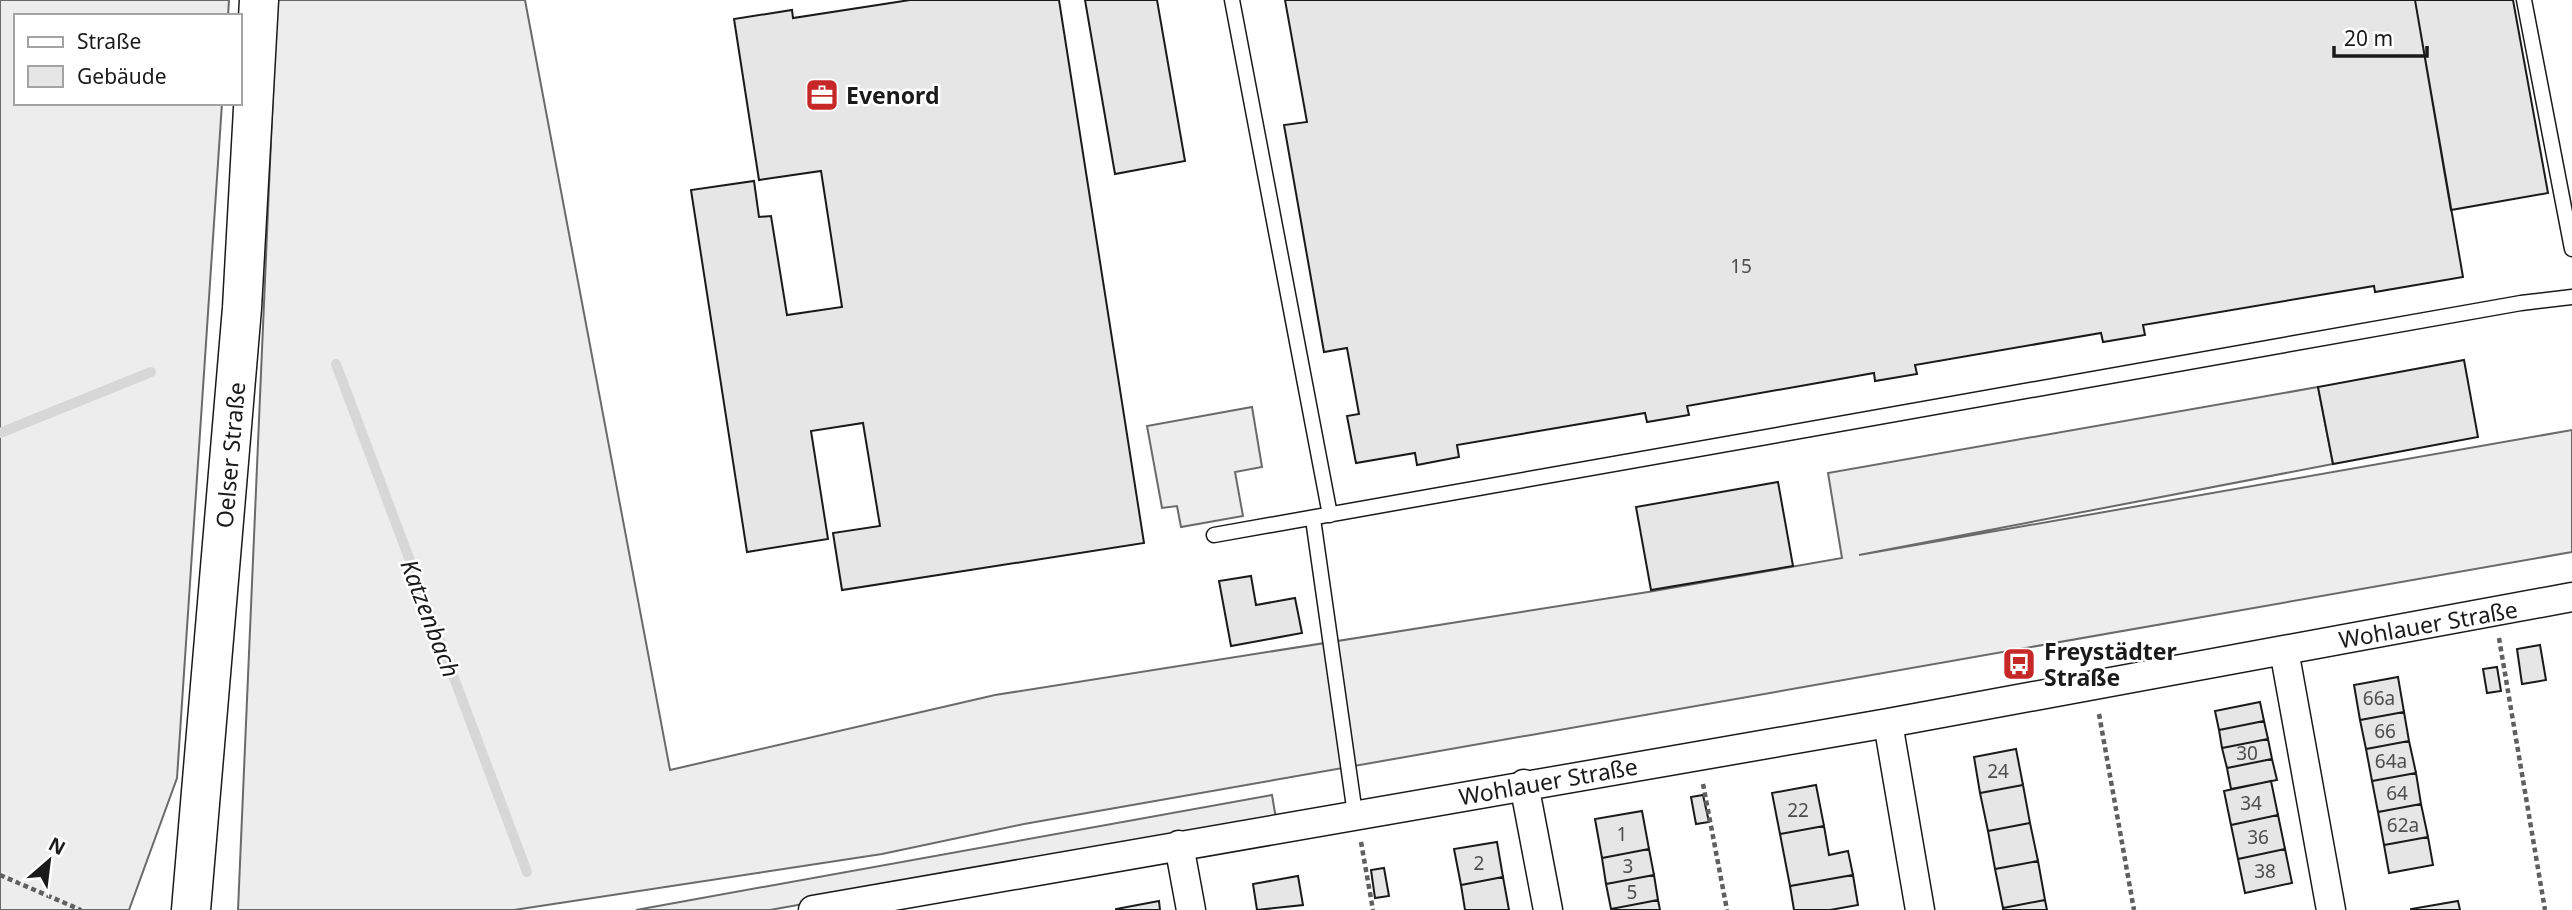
<svg xmlns="http://www.w3.org/2000/svg" width="2572" height="910" viewBox="0 0 2572 910" font-family="'Noto Sans',sans-serif">
<style>
.built{fill:#ededed;stroke:#6a6a6a;stroke-width:2}
.lines{fill:none;stroke-linecap:round;stroke-linejoin:round}
.stream{stroke:#d7d7d7;stroke-width:10}
.building{fill:#e6e6e6;stroke:#1a1a1a;stroke-width:2}
.lane-casing{stroke:#1a1a1a;stroke-width:17}
.street-casing{stroke:#1a1a1a;stroke-width:31}
.secondary-casing{stroke:#1a1a1a;stroke-width:41}
.path{stroke:#5f5f5f;stroke-width:4.5;stroke-dasharray:5 3.5;stroke-linecap:butt}
.lane{stroke:#fff;stroke-width:14}
.street{stroke:#fff;stroke-width:28}
.secondary{stroke:#fff;stroke-width:38}
.labels{text-anchor:middle;dominant-baseline:central;stroke-width:5;stroke-linejoin:round;paint-order:stroke}
.number-label{font-size:19px;fill:#4d4d4d}
.poi-label{font-size:23px;font-weight:bold;fill:#1a1a1a;stroke:#fff;text-anchor:start}
.street-label{font-size:23px;fill:#1a1a1a;stroke:#fff}
.water-label{font-size:24px;font-style:italic;fill:#1a1a1a;stroke:#fff}
</style>
<rect width="100%" height="100%" fill="#fff"/>
<path class="built" d="M0 0H229L228 16H16V103H222L177 778 129 910H0Z
M277 0H525L670 770 995 695 1648 592 1842 558 1828 473 2318 387 2333 464 1859 555 2572 430V552L1024 824 882 854 514 910H238Z
M1252 407 1262 467 1235 472 1243 516 1181 527 1177 506 1162 508 1147 426Z
M1272 795 1276 819 770 910H636Z"/>
<g class="lines">
<path class="stream" d="M336 364 527 872
M0 433 151 372"/>
</g>
<path class="building" d="M910 0H1059L1144 543 842 590 833 533 880 526 863 423 811 431 828 539 747 552 691 190 754 181 759 217 771 216 787 315 842 307 821 171 759 180 734 19 792 10 793 18Z
M1085 0H1157L1185 161 1115 174Z
M1285 0H2415L2463 277 2375 292 2374 286 2143 325 2145 335 2103 342 2101 333 1915 365 1917 374 1875 381 1874 373 1687 406 1689 415 1647 422 1645 413 1457 445 1459 457 1417 465 1415 453 1356 463 1347 416 1359 414 1347 348 1324 352 1284 125 1307 122Z
M2415 0H2513L2548 193 2451 210Z
M2464 360 2478 437 2333 464 2318 387Z
M1778 482 1793 566 1651 590 1636 507Z
M1251 576 1256 605 1295 598 1302 633 1231 646 1219 581Z
M2540 645 2546 680 2522 684 2517 649Z
M2497 667 2501 691 2487 693 2483 669Z
M2398 677 2404 712 2360 720 2354 685Z
M2260 702 2264 721 2219 730 2215 711Z
M2404 712 2409 741 2366 749 2360 720Z
M2264 721 2268 739 2222 748 2219 730Z
M2268 739 2272 759 2227 768 2222 748Z
M2409 741 2416 773 2372 781 2366 749Z
M2016 749 2023 785 1980 793 1974 757Z
M2272 759 2277 780 2231 789 2227 768Z
M2416 773 2421 804 2378 812 2372 781Z
M2271 781 2278 815 2231 825 2224 791Z
M1816 785 1824 826 1780 834 1772 793Z
M2023 785 2030 823 1988 831 1980 793Z
M1703 795 1709 822 1696 824 1691 797Z
M2421 804 2428 837 2384 845 2378 812Z
M1642 811 1649 849 1602 858 1595 819Z
M2278 815 2285 849 2238 859 2231 825Z
M2030 823 2038 861 1995 869 1988 831Z
M1824 826 1829 855 1848 851 1853 875 1790 886 1780 834Z
M2428 837 2433 865 2389 873 2384 845Z
M1497 842 1503 877 1461 885 1454 849Z
M1649 849 1654 875 1606 884 1602 858Z
M2285 849 2292 883 2245 893 2238 859Z
M2038 861 2045 900 2003 908 1995 869Z
M1384 868 1389 896 1375 898 1371 870Z
M1654 875 1658 900 1611 909 1606 884Z
M1853 875 1858 905 1830 910H1794L1790 886Z
M1298 876 1303 905 1257 910 1253 884Z
M1503 877 1509 910H1465L1461 885Z
M1658 900 1660 910H1611V909Z
M2045 900 2047 910H2003V908Z
M1159 901 1160 910H1116V909Z
M2458 901 2460 910H2411V909Z"/>
<g class="lines">
<defs>
<path id="lane" d="M1232 0 1330 515
M2524 0 2572 249
M1313 519 1355 814
M1214 535 2521 303 2572 297"/>
<path id="street" d="M2284 650 2331 910
M1888 723 1920 910
M1524 784 1548 910
M1179 845 1191 910
M813 910 1888 723 2572 597"/>
<path id="secondary" d="M191 910 242 308 259 0"/>
</defs>
<use href="#lane" class="lane-casing"/>
<use href="#street" class="street-casing"/>
<use href="#secondary" class="secondary-casing"/>
<path class="path" d="M2499 638 2545 910
M2099 714 2134 910
M1703 784 1727 910
M1361 842 1373 910
M0 875 81 910"/>
<use href="#lane" class="lane"/>
<use href="#street" class="street"/>
<use href="#secondary" class="secondary"/>
</g>
<defs>
<symbol id="office-square" viewBox="-11 -11 22 22"><rect x="-9" y="-9" width="18" height="18" rx="4" fill="#c62828" stroke="#fff"/><path d="M-6-3h4V-5.5h4V-3h4V5H-6ZM-1-4.5V-3h2v-1.5ZM-6 0V1H6V0Z" fill="#fff"/></symbol>
<symbol id="bus-square" viewBox="-11 -11 22 22"><rect x="-9" y="-9" width="18" height="18" rx="4" fill="#c62828" stroke="#fff"/><path d="M-5-6H5V4H4V6H2V4H-2V6H-4V4H-5ZM-3.5-4V0h7V-4ZM-3.5 1.2v1.5H-2V1.2ZM2 1.2v1.5H3.5V1.2Z" fill="#fff"/></symbol>
</defs>
<g fill-rule="evenodd">
<use href="#office-square" x="803" y="76" width="38" height="38"/>
<use href="#bus-square" x="2000" y="645" width="38" height="38"/>
</g>
<g class="labels">
<g class="number-label">
<text x="1741" y="266">15</text>
<text x="2379" y="698">66a</text>
<text x="2385" y="731">66</text>
<text x="2247" y="753">30</text>
<text x="2391" y="761">64a</text>
<text x="1998" y="771">24</text>
<text x="2397" y="793">64</text>
<text x="2251" y="803">34</text>
<text x="1798" y="810">22</text>
<text x="2403" y="825">62a</text>
<text x="1622" y="834">1</text>
<text x="2258" y="837">36</text>
<text x="1479" y="863">2</text>
<text x="1628" y="866">3</text>
<text x="2265" y="871">38</text>
<text x="1632" y="892">5</text>
</g>
<g class="poi-label">
<text x="846" y="95">Evenord</text>
<text x="2044" y="651">Freystädter<tspan x="2044" dy="26">Straße</tspan></text>
</g>
<g class="street-label">
<text transform="translate(230 455) rotate(-85)">Oelser Straße</text>
<text transform="translate(2428 624) rotate(-10)">Wohlauer Straße</text>
<text transform="translate(1548 781) rotate(-10)">Wohlauer Straße</text>
</g>
<g class="water-label">
<text transform="translate(431 618) rotate(69)">Katzenbach</text>
</g>
</g>
<rect x="14" y="14" width="228" height="91" fill="#ffffff" stroke="#a3a3a3" stroke-width="2"/>
<rect x="28" y="37" width="35" height="10" fill="#ffffff" stroke="#a3a3a3" stroke-width="2"/>
<text x="77" y="49" font-size="21" fill="#1a1a1a">Straße</text>
<rect x="28" y="66" width="35" height="21" fill="#e6e6e6" stroke="#a3a3a3" stroke-width="2"/>
<text x="77" y="84" font-size="21" fill="#1a1a1a">Gebäude</text>
<g transform="translate(49 861) rotate(28)" stroke="#ffffff" stroke-width="5" paint-order="stroke">
<path d="M0-5L12 26L0 18L-12 26Z" fill="#1a1a1a"/>
<text y="-10" font-size="19" font-weight="bold" text-anchor="middle" fill="#1a1a1a">N</text>
</g>
<path d="M2334 46v10h93v-10" fill="none" stroke="#1a1a1a" stroke-width="3.5"/>
<text x="2344" y="46" font-size="21" fill="#1a1a1a" stroke="#ffffff" stroke-width="5" paint-order="stroke">20 m</text>
</svg>
